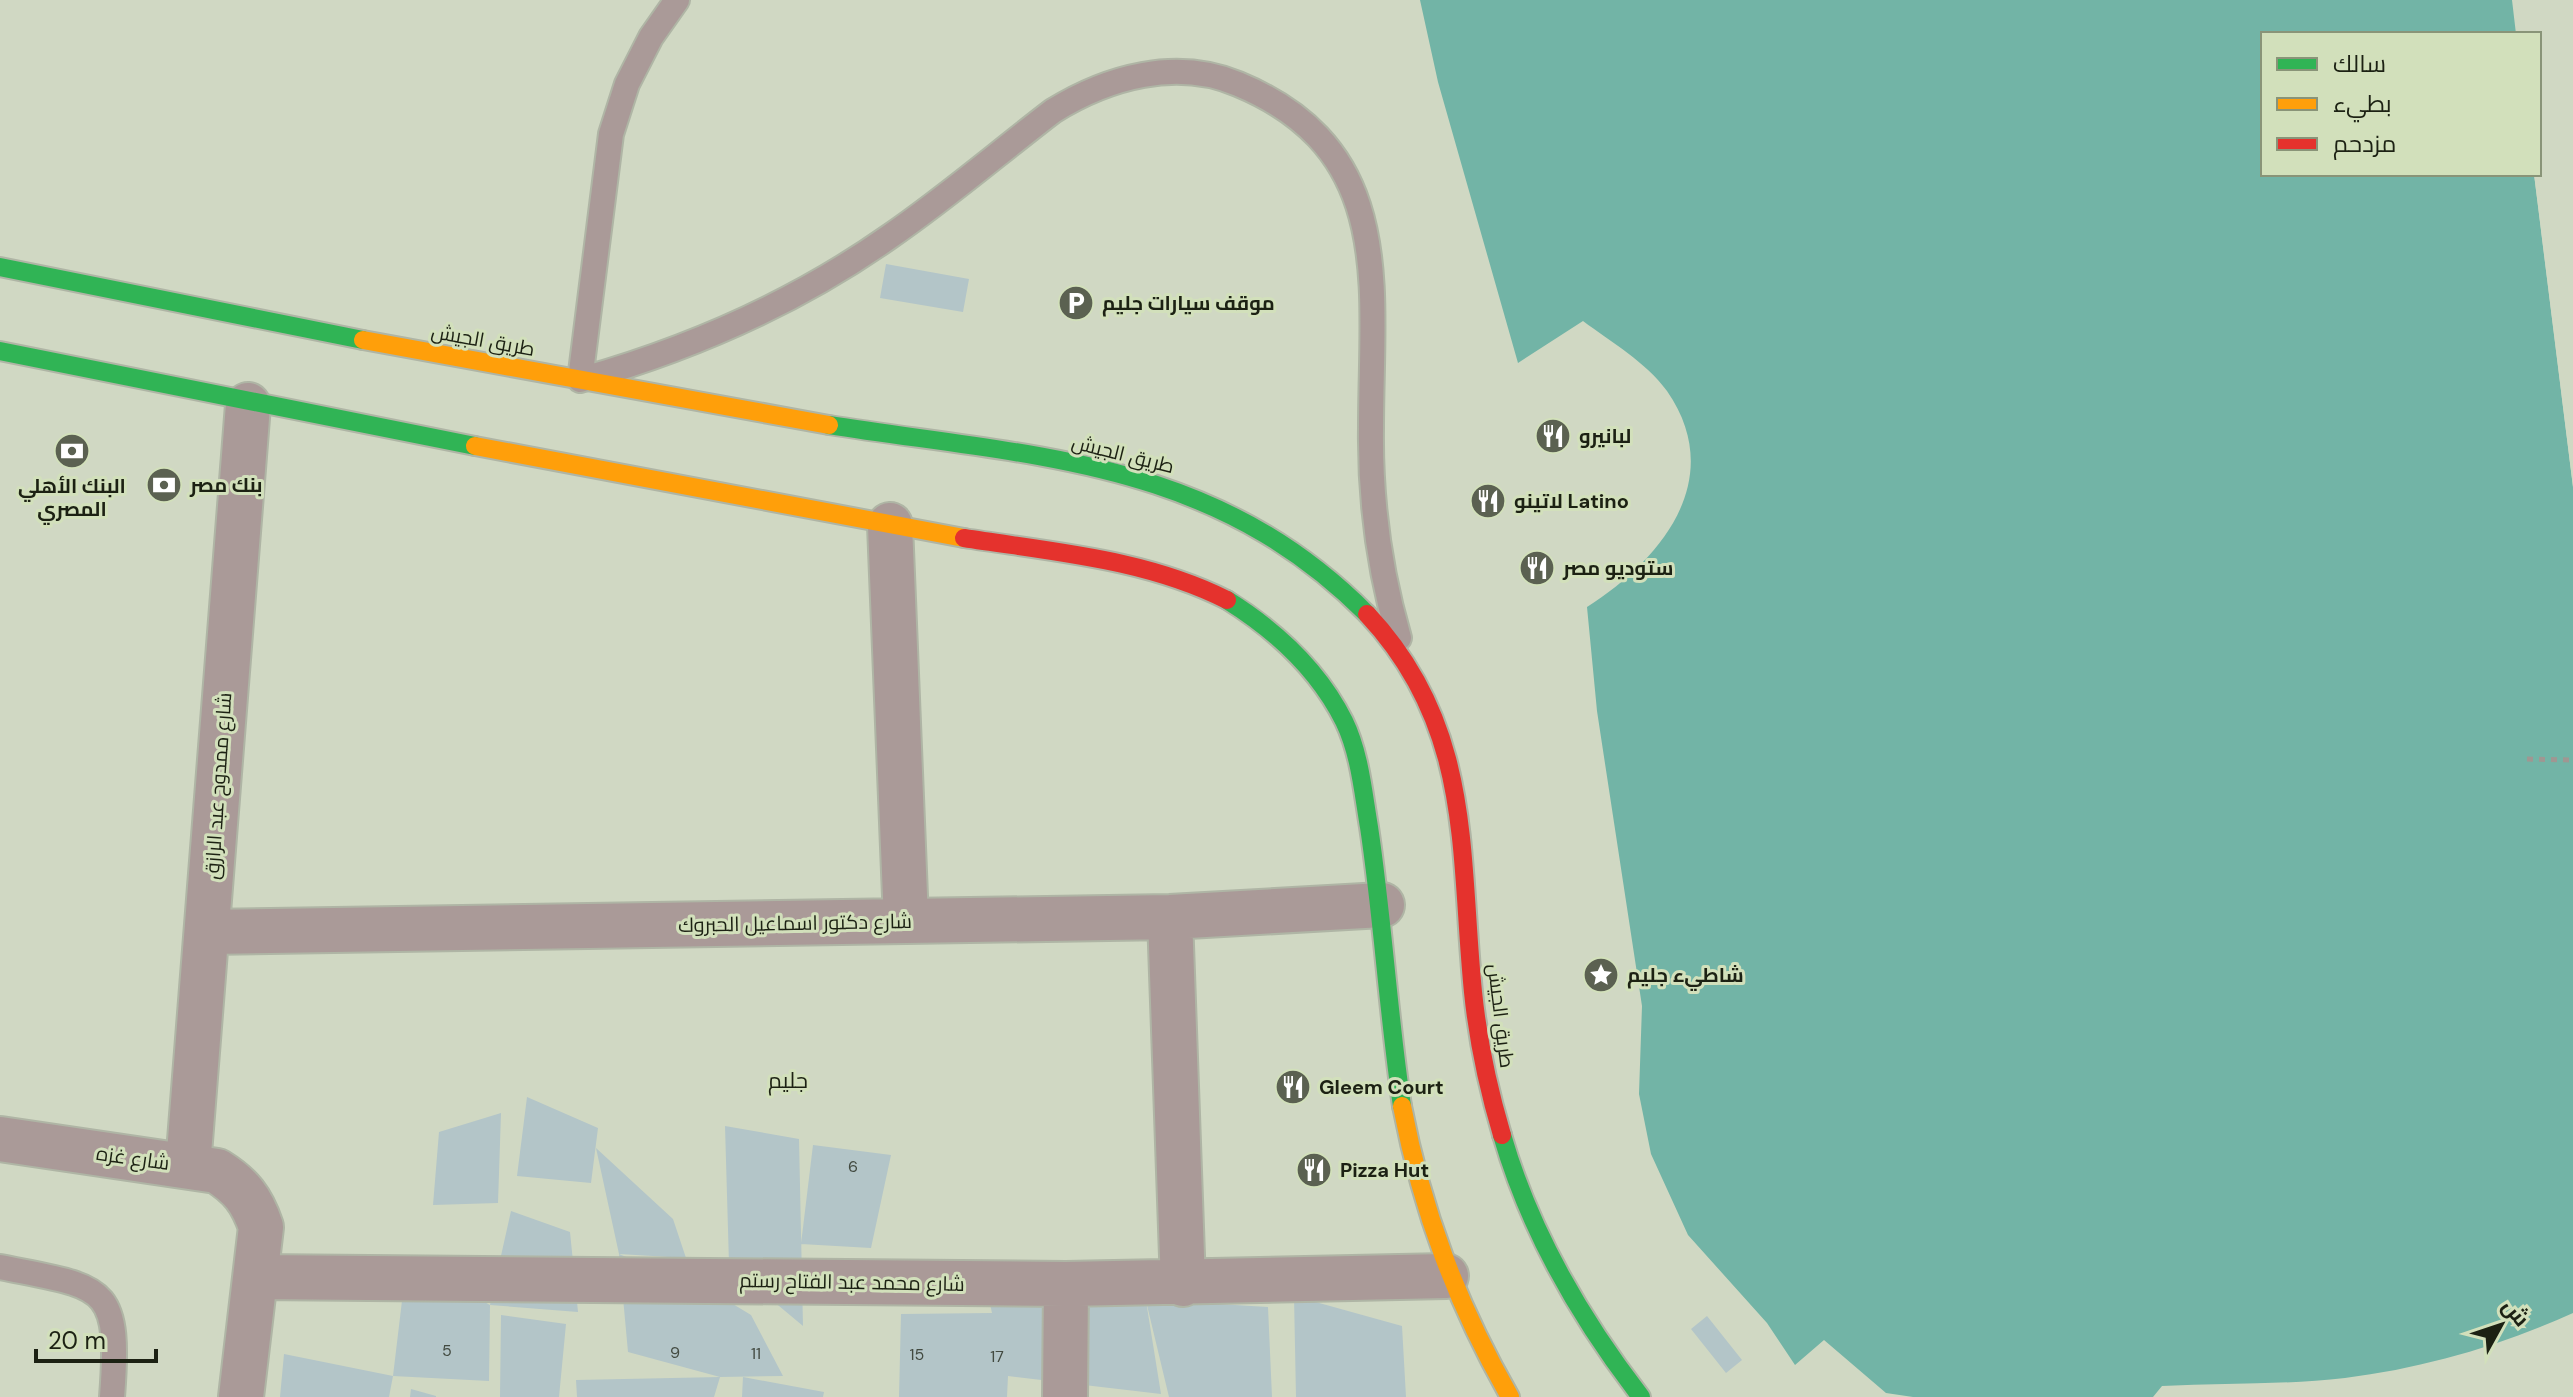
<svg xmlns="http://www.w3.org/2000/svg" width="2573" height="1397" viewBox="0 0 2573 1397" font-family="'DM Sans',Cairo,sans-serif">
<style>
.water{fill:#72b4a6}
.pier{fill:#d0d8c3}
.building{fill:#b3c5c8}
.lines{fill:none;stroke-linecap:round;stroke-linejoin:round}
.lane-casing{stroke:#afb5a5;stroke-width:28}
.street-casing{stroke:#afb5a5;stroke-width:48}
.fast-casing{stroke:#afb5a5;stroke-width:22}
.slow-casing{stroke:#afb5a5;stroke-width:22}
.jam-casing{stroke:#afb5a5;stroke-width:22}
.path{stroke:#9f9792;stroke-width:5;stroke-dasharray:6 6;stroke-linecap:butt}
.lane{stroke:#aa9a98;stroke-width:24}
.street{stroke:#aa9a98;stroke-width:44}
.fast{stroke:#30b455;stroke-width:18}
.slow{stroke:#ff9f0a;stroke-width:18}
.jam{stroke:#e5322d;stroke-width:18}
.labels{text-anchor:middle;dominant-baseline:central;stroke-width:6;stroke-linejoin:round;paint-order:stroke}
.number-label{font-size:16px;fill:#424a40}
.poi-label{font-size:20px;font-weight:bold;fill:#1c2113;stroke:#d2e0bb;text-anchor:start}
.street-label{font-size:20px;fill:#1c2113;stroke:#d2e0bb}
.neighbourhood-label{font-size:22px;fill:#1c2113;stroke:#d2e0bb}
</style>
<rect width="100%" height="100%" fill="#d0d8c3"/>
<path class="water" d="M1420 0H2512L2516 34H2263V174H2534L2573 487V1313C2500 1346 2424 1368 2345 1378 2285 1385 2223 1383 2162 1386L2153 1397H1913L1886 1393 1824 1340 1795 1365 1767 1323 1688 1235 1651 1154 1639 1094 1642 1006 1597 711 1587 607C1661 560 1728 479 1667 391 1646 362 1611 342 1583 321L1518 363 1438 82Z"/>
<path class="pier" d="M2534 174H2538L2573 455V487Z"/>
<path class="building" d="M886 264 969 279 963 312 880 298Z
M527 1097 598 1128 591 1183 517 1176Z
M501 1113 498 1203 433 1205 439 1132Z
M725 1126 799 1139 803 1326 729 1264Z
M813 1145 891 1155 871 1248 801 1244Z
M596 1148 673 1219 686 1258 619 1254Z
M511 1211 570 1232 578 1312 490 1305 489 1381 393 1376 407 1259 490 1305Z
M619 1254 718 1295 751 1315 783 1376 720 1377 628 1352Z
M987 1290 1268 1307 1272 1397H1169L1146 1301 1161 1394 1008 1376 1007 1397H899L901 1314 992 1313Z
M1294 1296 1402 1326 1406 1397H1296Z
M501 1315 566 1324 559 1397H500Z
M1707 1316 1742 1360 1726 1373 1691 1329Z
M284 1354 393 1376 389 1397H280Z
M720 1377 714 1397H577L576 1380Z
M743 1377 824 1392 823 1397H742Z
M411 1389 436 1396V1397H410Z"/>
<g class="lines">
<defs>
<path id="lane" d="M677 0 651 37 627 84 611 134 580 380C690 349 795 303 889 237 946 198 998 153 1053 111 1108 77 1176 58 1238 84 1397 150 1371 286 1371 428 1370 499 1379 569 1399 638
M0 1267C104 1288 121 1282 112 1397"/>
<path id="street" d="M890 525 906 921
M1170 917 1183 1284
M207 932 1170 917 1382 905
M0 1139 217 1171C241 1186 252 1200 261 1227L241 1397
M188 1166 248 405
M257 1277 1066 1284 1446 1276
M1065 1397 1066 1284"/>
<path id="fast" d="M0 267 363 340
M0 351 475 446
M829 425C1032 457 1212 458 1367 614
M1227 600C1275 630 1318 669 1344 721 1360 754 1363 792 1369 827 1383 920 1388 1013 1402 1106
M1502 1135C1530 1232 1580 1318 1641 1397"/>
<path id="slow" d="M363 340 829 425
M475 446 964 538
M1402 1106C1422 1211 1457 1304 1510 1397"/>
<path id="jam" d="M964 538C1053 552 1146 559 1227 600
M1367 614C1473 727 1459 851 1473 992 1478 1041 1488 1088 1502 1135"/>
</defs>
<use href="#lane" class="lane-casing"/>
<use href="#street" class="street-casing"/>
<use href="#fast" class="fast-casing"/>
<use href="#slow" class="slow-casing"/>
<use href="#jam" class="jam-casing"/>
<path class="path" d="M2527 759 2573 760"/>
<use href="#lane" class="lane"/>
<use href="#street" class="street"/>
<use href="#fast" class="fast"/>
<use href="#slow" class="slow"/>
<use href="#jam" class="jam"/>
</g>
<defs>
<symbol id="parking-disc" viewBox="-11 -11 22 22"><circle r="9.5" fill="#5b6151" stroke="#d2e0bb"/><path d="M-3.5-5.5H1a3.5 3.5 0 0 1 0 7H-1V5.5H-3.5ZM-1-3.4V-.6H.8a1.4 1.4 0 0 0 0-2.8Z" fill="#fff"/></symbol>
<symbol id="restaurant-disc" viewBox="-11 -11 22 22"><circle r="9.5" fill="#5b6151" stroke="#d2e0bb"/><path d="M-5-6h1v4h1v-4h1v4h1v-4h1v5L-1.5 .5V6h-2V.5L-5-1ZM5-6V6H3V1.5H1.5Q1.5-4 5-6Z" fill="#fff"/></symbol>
<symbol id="bank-disc" viewBox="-11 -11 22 22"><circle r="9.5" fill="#5b6151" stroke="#d2e0bb"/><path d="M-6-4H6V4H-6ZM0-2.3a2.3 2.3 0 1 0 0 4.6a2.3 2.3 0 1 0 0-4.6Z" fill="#fff"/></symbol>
<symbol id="sight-disc" viewBox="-11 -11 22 22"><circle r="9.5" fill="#5b6151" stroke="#d2e0bb"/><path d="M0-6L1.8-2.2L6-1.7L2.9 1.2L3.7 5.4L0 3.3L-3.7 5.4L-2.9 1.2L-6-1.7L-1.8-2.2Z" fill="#fff"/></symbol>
</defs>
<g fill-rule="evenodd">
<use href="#parking-disc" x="1056" y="283" width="40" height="40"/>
<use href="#restaurant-disc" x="1533" y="416" width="40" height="40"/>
<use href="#bank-disc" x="52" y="431" width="40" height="40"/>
<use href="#bank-disc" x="144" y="465" width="40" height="40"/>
<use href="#restaurant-disc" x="1468" y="481" width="40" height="40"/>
<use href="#restaurant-disc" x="1517" y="548" width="40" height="40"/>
<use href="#sight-disc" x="1581" y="955" width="40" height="40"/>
<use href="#restaurant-disc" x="1273" y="1067" width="40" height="40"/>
<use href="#restaurant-disc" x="1294" y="1150" width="40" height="40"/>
</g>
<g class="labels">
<g class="number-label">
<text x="853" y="1166">6</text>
<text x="447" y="1350">5</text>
<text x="675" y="1352">9</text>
<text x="756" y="1353">11</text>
<text x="917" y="1354">15</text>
<text x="997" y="1356">17</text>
</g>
<g class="poi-label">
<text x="1102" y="303">موقف سيارات جليم</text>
<text x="1579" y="436">لبانيرو</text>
<text x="190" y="485">بنك مصر</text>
<text x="72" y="486" text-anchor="middle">البنك الأهلي<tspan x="72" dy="23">المصري</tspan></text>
<text x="1514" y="501">لاتينو Latino</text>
<text x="1563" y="568">ستوديو مصر</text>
<text x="1627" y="975">شاطيء جليم</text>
<text x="1319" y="1087">Gleem Court</text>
<text x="1340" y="1170">Pizza Hut</text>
</g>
<g class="street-label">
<text transform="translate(483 340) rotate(10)">طريق الجيش</text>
<text transform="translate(1123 454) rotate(14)">طريق الجيش</text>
<text transform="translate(218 786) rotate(-86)">شارع ممدوح عبد الرازق</text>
<text transform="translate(795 923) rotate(-1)">شارع دكتور اسماعيل الحبروك</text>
<text transform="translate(1501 1016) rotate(83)">طريق الجيش</text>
<text transform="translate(133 1158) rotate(8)">شارع غزه</text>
<text transform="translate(852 1282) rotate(1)">شارع محمد عبد الفتاح رستم</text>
</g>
<g class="neighbourhood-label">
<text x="788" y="1080">جليم</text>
</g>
</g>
<rect x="2261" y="32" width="280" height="144" fill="#d2e0bb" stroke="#899478" stroke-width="2"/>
<rect x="2277" y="58" width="40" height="12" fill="#30b455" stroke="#899478" stroke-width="2"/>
<text x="2333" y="72" font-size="24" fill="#1c2113">سالك</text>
<rect x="2277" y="98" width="40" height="12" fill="#ff9f0a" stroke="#899478" stroke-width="2"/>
<text x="2333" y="112" font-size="24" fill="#1c2113">بطيء</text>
<rect x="2277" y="138" width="40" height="12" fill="#e5322d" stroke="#899478" stroke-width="2"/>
<text x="2333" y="152" font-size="24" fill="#1c2113">مزدحم</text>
<g transform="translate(2501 1325) rotate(50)" stroke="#d2e0bb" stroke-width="6" paint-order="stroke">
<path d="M0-6L14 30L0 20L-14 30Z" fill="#1c2113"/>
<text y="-12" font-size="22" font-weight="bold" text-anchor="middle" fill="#1c2113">ش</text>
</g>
<path d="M36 1349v12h120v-12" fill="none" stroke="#1c2113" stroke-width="4"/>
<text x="48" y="1349" font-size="24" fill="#1c2113" stroke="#d2e0bb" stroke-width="6" paint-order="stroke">20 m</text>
</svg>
